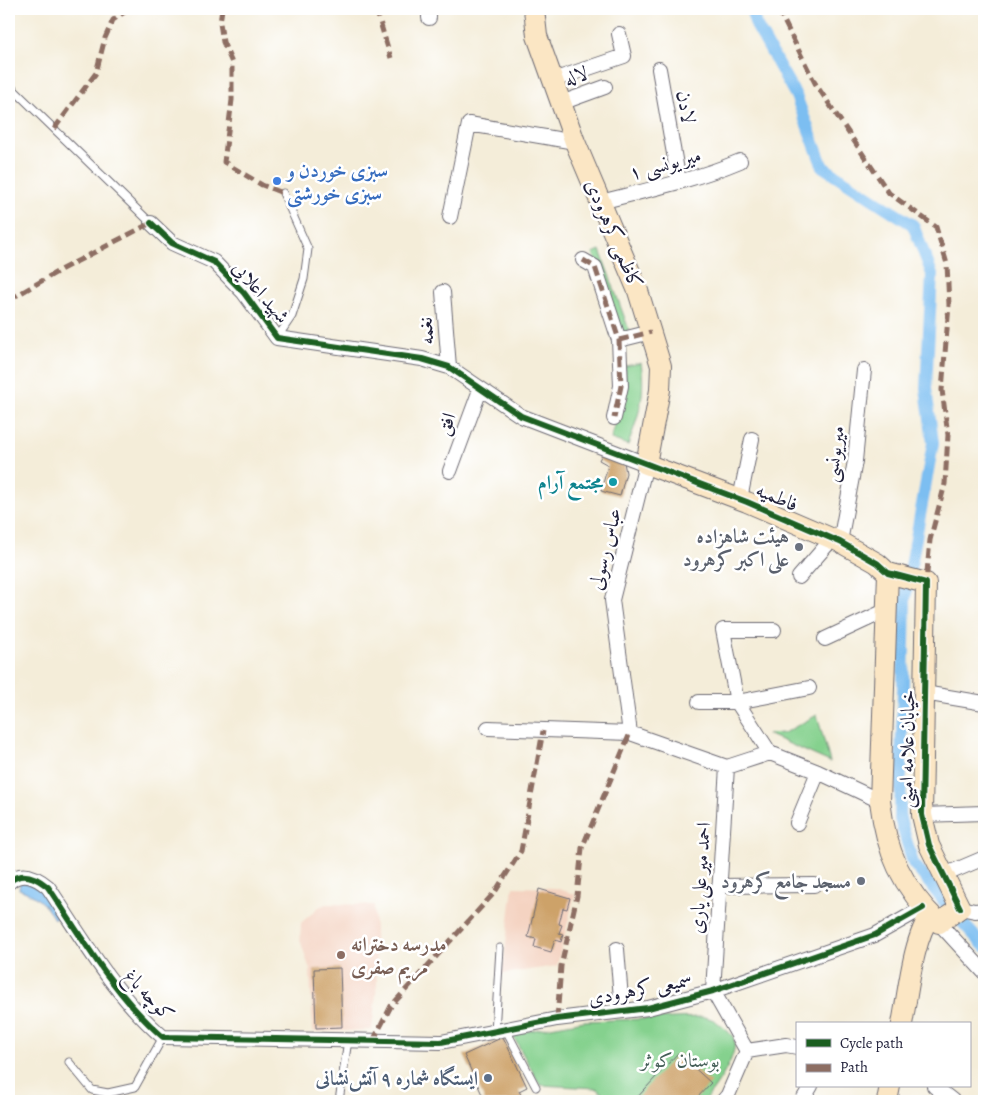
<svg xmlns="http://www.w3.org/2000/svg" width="993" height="1110" viewBox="0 0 993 1110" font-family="Alegreya,Amiri,serif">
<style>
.built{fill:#f4d3c1}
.green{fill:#85d18e;stroke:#547a64}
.water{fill:#7bbef1;stroke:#4e7096}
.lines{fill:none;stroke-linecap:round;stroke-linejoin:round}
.canal{stroke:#7bbef1;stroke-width:12}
.building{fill:#cda269}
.lane-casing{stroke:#6c6972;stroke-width:9}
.street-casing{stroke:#6c6972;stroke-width:16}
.secondary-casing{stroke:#6c6972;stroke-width:22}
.lane{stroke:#fff;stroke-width:7}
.street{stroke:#fff;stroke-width:14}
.secondary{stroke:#fbe6c4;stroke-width:20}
.quiet{stroke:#8d6e63;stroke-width:5;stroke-dasharray:10 5;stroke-linecap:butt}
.cycleway-casing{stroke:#fff;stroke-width:9}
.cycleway{stroke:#1b5e20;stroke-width:6}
.shop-dot{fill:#3f7fe0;stroke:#fff;stroke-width:2}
.culture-dot{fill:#0f9aa8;stroke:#fff;stroke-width:2}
.worship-dot{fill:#6b7280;stroke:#fff;stroke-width:2}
.education-dot{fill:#8d6e63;stroke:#fff;stroke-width:2}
.service-dot{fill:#5c6f8a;stroke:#fff;stroke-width:2}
.labels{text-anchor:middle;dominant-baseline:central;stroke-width:5;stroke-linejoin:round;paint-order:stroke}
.street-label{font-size:20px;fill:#22223b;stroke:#fff}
.shop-label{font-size:20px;font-weight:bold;fill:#366cbe;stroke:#fff;text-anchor:start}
.culture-label{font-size:20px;font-weight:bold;fill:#0d838f;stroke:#fff;text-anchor:end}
.worship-label{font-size:20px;font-weight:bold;fill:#5b616d;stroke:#fff;text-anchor:end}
.education-label{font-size:20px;font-weight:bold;fill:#785e54;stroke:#fff;text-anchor:start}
.park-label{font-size:20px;fill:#455f58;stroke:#fff}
.service-label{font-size:20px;font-weight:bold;fill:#4e5e75;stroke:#fff;text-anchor:end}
</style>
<rect width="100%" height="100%" fill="#fff"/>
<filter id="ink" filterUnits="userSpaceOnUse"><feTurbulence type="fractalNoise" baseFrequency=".02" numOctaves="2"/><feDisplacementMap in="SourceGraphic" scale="10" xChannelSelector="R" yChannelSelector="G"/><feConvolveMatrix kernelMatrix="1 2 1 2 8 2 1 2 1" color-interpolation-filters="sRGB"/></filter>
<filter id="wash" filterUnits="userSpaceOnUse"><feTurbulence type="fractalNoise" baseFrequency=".0096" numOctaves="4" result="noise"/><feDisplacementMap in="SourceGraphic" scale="20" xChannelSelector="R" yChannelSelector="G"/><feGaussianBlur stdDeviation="1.12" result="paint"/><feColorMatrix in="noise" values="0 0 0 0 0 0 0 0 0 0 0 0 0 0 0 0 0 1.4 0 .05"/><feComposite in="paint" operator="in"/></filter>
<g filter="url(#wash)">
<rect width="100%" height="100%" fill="#f4edd9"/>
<path class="built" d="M513 887 555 888 575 894 557 966 502 974Z
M326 904 374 905 377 984 372 1030 313 1032 310 970 300 940 301 923 319 907Z"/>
<path class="green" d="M600 250 629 330 621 334 593 253Z
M641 363C646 395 639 415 628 445L611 439 625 389V366Z
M817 715 830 762 767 734 784 733Z
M703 1017C712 1018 716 1021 723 1027 727 1031 732 1034 734 1039 739 1054 715 1090 704 1101H611L596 1088 540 1085 512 1034 584 1021Z"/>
<path class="water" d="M20 882C43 886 47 897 59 916L54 919C45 904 36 895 19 889Z"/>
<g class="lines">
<path class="canal" d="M751 9 756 25 796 96 823 167 913 225 932 274 926 388 933 443 905 599 900 819 913 863 950 909 984 946"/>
</g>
<g id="blocks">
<path class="building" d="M602 454 624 462 626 473 620 496 601 491 608 465 599 460Z
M539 889 570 898 567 909 563 908 559 924 562 925 559 933 563 934 561 942 555 940 551 952 534 947 536 939 528 937Z
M340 968 342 1027 316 1028 314 969Z
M503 1037 527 1087 519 1091 524 1101H485L464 1055Z
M678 1053 711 1083 694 1101H634Z"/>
</g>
</g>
<g filter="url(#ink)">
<use href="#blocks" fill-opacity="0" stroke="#6c6972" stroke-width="1"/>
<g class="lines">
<defs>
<path id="lane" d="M9 85 151 223
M277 338 292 316 304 279 308 249 283 193
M506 1030 536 1087
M495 1032 500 948
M69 1062 92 1090 108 1093 135 1087 163 1037
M339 1101 348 1040"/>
<path id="street" d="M429 9V18
M659 69 679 182
M553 80 624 56 619 34
M561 103 605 87
M600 202C648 190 695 180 740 161
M450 217 469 124 575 142
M151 223 172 243 214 262 244 293 277 338 422 359 449 367 521 416 646 464 612 600 630 733
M583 260 595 267 619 340 621 386 614 418
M443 292 449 367
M619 340 651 332
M450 471 480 390
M740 499 752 439
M840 542 855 461 864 370
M799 577 832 539
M825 639 887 610
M924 693 984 703
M699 702H737L809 688
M488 728 630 733 727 767 770 753 818 772 880 801
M770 753 737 702 723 630H774
M727 767 713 991 747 1051
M922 815 984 813
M797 823 818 772
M944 875 984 858
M9 882C22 870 36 877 48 887 83 939 115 996 163 1037L441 1042 557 1019 648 1008 713 991 875 935 923 908
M719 886 814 885
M960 908 975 911 984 910
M939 923 984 972
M617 949 622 1011
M747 1051 786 1045 797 1047
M934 1086 953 1101
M723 1101 728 1095 747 1051
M802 1101 811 1086"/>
<path id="secondary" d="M534 9 537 36 575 142 638 291 661 366 660 390 646 464 747 502 840 542 877 563 888 573 926 583 922 815 929 845 960 908 939 923C902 887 886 852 880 801L888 573
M902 1024C908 994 913 937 931 915
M887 1101 890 1086"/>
</defs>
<use href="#lane" class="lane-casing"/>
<use href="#street" class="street-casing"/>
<use href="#secondary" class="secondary-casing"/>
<use href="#lane" class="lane"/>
<use href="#street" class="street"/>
<use href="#secondary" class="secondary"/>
<path class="quiet" d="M222 9 220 23 223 42 232 63V100L224 162 262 185 283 193
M376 9 391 58
M778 9 815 83 889 193 936 227 947 264 949 305 942 390 948 435 945 484 930 540 926 583
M54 129 96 73 105 38 113 20 129 9
M583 260 595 267 619 340 621 386 614 418
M9 300 62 269 151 223
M619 340 651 332
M557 1019 561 966 577 896 582 848 630 733
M373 1041 391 1006 495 892 521 851 543 731"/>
<defs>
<path id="cycleway" d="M151 223 172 243 214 262 244 293 277 338 422 359 449 367 521 416 747 502 840 542 877 563 888 573 926 583 922 815 929 845 960 908
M9 882C22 870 36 877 48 887 83 939 115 996 163 1037L441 1042 557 1019 648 1008 713 991 875 935 923 908"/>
</defs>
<use href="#cycleway" class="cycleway-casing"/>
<use href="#cycleway" class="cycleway"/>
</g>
</g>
<circle class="shop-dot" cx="277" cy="181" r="5"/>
<circle class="culture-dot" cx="613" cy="482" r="5"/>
<g class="worship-dot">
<circle cx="799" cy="547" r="5"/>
<circle cx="861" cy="881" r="5"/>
</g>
<circle class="education-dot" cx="341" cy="955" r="5"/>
<circle class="service-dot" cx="488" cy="1078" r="5"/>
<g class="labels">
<g class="street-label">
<text transform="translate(576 76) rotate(-20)">لاله</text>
<text transform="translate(686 107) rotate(80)">لادن</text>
<text transform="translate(665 164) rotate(-15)">میر یونسی ۱</text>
<text transform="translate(614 234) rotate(67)">کاظمی کرهرودی</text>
<text transform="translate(261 292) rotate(49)">شهید اعلایی</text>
<text transform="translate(426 331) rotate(-94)">نغمه</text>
<text transform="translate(446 424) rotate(-70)">افق</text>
<text transform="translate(834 454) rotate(-82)">میریونسی</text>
<text transform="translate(777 497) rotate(23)">فاطمیه</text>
<text transform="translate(605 549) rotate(-76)">عباس رسولی</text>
<text transform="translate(907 749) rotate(-89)">خیابان علامه امینی</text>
<text transform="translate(700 878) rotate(-86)">احمد میر علی یاری</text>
<text transform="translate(640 989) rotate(-11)">سمیعی کرهرودی</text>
<text transform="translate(149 995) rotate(47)">کوچه باغ</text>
</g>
<g class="shop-label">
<text x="287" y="170">سبزی خوردن و<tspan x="287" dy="23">سبزی خورشتی</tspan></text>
</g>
<g class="culture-label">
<text x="603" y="482">مجتمع آرام</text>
</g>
<g class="worship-label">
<text x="789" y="536">هیئت شاهزاده<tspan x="789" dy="23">علی اکبر کرهرود</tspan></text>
<text x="851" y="881">مسجد جامع کرهرود</text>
</g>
<g class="education-label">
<text x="351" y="944">مدرسه دخترانه<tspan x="351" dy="23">مریم صفری</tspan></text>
</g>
<g class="park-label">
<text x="680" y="1060">بوستان کوثر</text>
</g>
<g class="service-label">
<text x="478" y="1078">ایستگاه شماره ۹ آتش‌نشانی</text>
</g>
</g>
<rect width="993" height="1110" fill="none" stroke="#fff" stroke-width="30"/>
<rect x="796" y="1022" width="175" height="65" fill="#ffffff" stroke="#a7a7b1"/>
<rect x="806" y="1039" width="25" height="8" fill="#1b5e20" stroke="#a7a7b1"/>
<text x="840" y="1048" font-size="15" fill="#22223b">Cycle path</text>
<rect x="806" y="1064" width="25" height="8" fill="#8d6e63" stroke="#a7a7b1"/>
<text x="840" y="1072" font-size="15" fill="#22223b">Path</text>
</svg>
